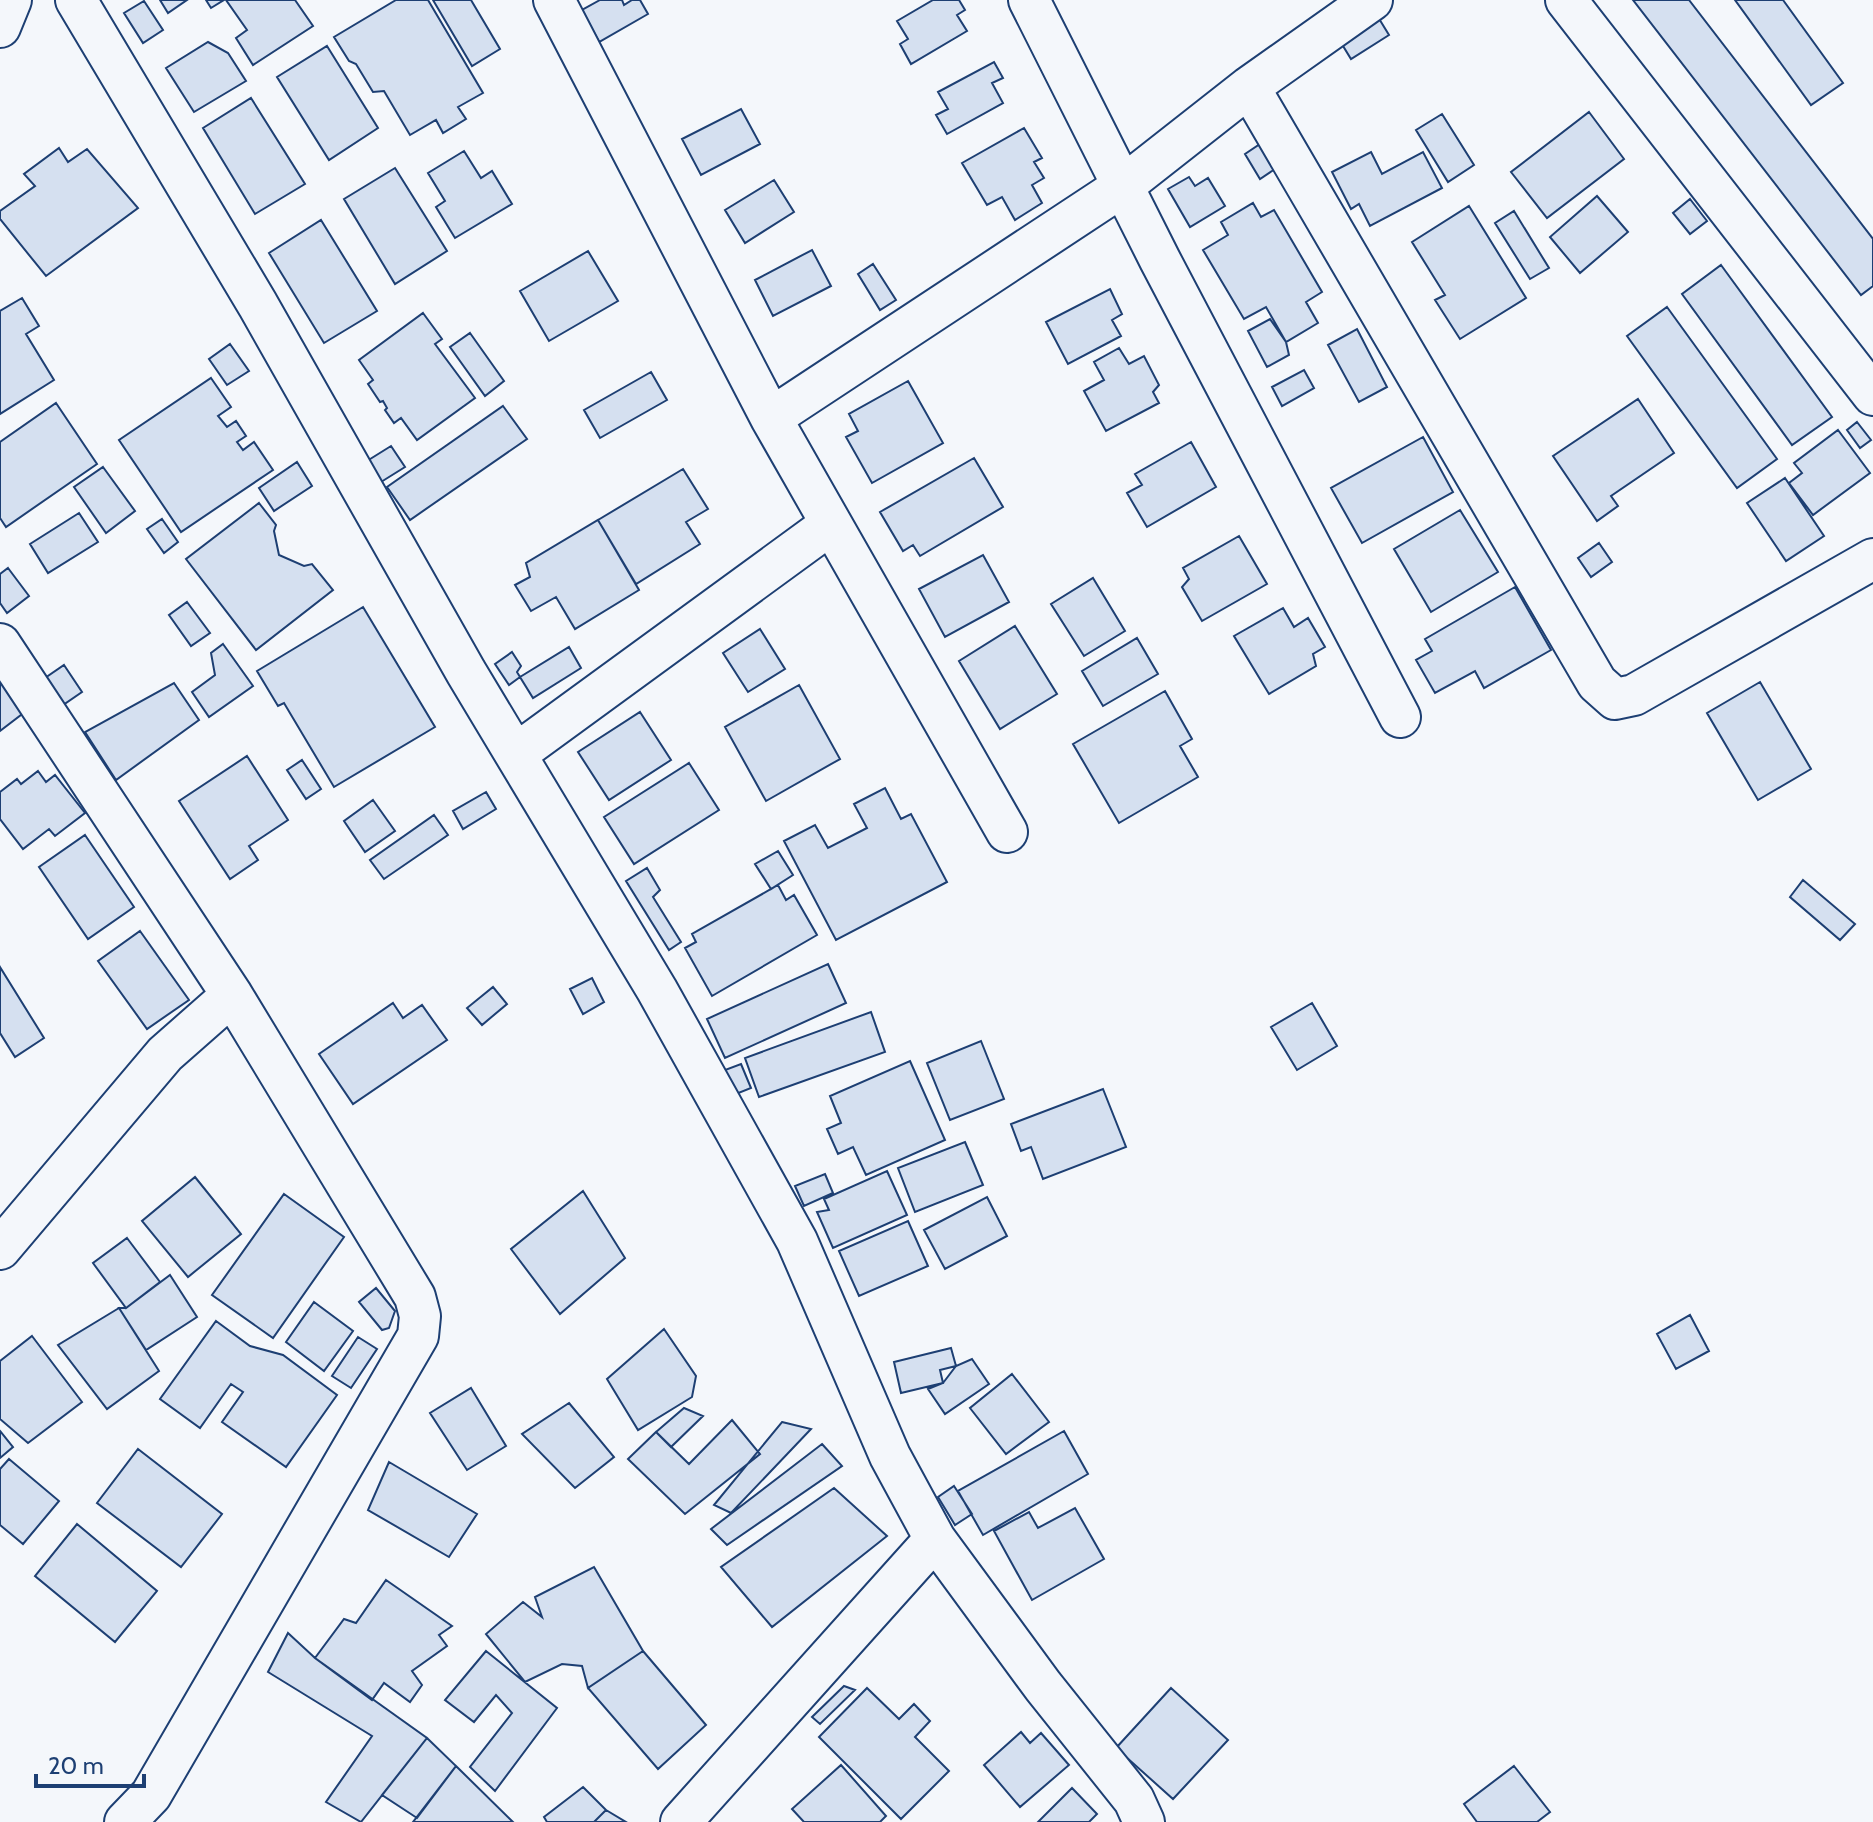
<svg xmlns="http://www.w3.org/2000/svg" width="1873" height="1822" viewBox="0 0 1873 1822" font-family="Cabin,sans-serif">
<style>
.building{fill:#d5e0f0;stroke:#1d3f73;stroke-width:2}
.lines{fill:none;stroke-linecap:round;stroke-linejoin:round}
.minor-casing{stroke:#1d3f73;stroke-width:44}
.minor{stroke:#f4f7fb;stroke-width:40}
</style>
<rect width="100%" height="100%" fill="#f4f7fb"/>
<path class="building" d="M160 0H187L168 13Z
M206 0H224L211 8Z
M226 0H295L313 26 253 65 236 38 247 30Z
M396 0H428L483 93 458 107 466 119 443 133 436 120 410 135 384 91 373 92 356 64 349 61 334 37Z
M433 0H471L500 49 472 66Z
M600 0H622L624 5 632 0H640L648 14 599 42 582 10Z
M933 0H959L965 10 957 15 967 31 911 64 900 44 908 39 897 21Z
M1633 0H1689L1873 239V286L1861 295Z
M1735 0H1783L1843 83 1811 105Z
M144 1 163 30 143 43 124 13Z
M1378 17 1389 35 1351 59 1340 41Z
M208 42 228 53 246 81 194 112 166 68Z
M327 46 378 128 329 160 277 77Z
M994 62 1003 78 992 83 1003 103 947 134 936 115 948 109 938 92Z
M251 98 305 184 255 214 203 128Z
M741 109 760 144 701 175 682 139Z
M1589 112 1624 159 1547 218 1511 172Z
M1442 114 1474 165 1448 182 1416 130Z
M1024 128 1042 158 1034 162 1044 178 1032 185 1042 203 1015 220 1002 197 987 205 962 163Z
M1263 142 1278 167 1260 179 1245 154Z
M59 148 68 162 87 149 138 208 46 276 0 219V211L35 186 24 174Z
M464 151 481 178 492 171 512 204 455 238 436 207 445 201 428 173Z
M1371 152 1382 174 1423 152 1442 188 1370 226 1359 204 1351 209 1332 172Z
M395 168 447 251 395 284 344 199Z
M1189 177 1195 186 1208 178 1225 206 1190 227 1168 189Z
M774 180 794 212 745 243 725 210Z
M1597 196 1628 232 1580 273 1550 237Z
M1690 199 1707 221 1690 234 1673 213Z
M1253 203 1261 217 1274 210 1322 292 1306 302 1318 323 1286 342 1266 307 1244 319 1203 250 1228 235 1221 222Z
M1469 206 1526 298 1460 339 1435 300 1445 295 1412 242Z
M1514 211 1549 268 1530 279 1495 223Z
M321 220 377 311 324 343 269 253Z
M812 250 831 286 773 316 755 280Z
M588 251 618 301 549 341 520 291Z
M873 264 896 300 880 310 858 274Z
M1721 265 1832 417 1792 445 1682 294Z
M1110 289 1122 314 1112 320 1121 336 1068 364 1046 322Z
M22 298 39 326 26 334 54 380 0 414V311Z
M1667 307 1777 459 1737 488 1627 336Z
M423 313 442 339 435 344 475 398 417 440 401 418 394 423 385 410 387 408 383 401 380 402 368 384 373 380 359 360Z
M1270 319 1286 342 1289 355 1267 367 1248 331Z
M1357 329 1387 387 1359 402 1328 345Z
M470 333 504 381 485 396 450 347Z
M230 344 249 371 227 385 209 359Z
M1119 348 1129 364 1144 356 1159 385 1153 392 1159 403 1106 431 1084 391 1104 380 1094 362Z
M1304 370 1314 388 1282 406 1272 387Z
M651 372 667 400 600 438 584 410Z
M211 378 231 407 218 416 227 427 236 421 246 436 237 442 243 450 254 442 273 470 181 532 119 440Z
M908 381 943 443 872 483 846 437 858 431 849 414Z
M1638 399 1674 453 1611 496 1618 506 1597 521 1553 456Z
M56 403 97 464 6 527 0 518V442Z
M503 406 527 439 410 520 387 487Z
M1857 422 1871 440 1860 448 1847 430Z
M1838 430 1870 473 1813 515 1789 483 1802 473 1794 463Z
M1423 437 1453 492 1362 543 1331 488Z
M1191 442 1216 487 1147 527 1127 493 1142 485 1135 474Z
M391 446 405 467 381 482 367 461Z
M974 458 1003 507 920 556 913 545 903 551 880 512Z
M297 462 312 486 274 511 259 488Z
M103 467 135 511 106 533 74 487Z
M683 469 708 509 686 522 700 544 636 584 598 520Z
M1785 478 1824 536 1786 561 1747 503Z
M259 503 276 525 274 531 279 555 304 566 312 564 333 590 256 650 186 559Z
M1460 510 1498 572 1431 612 1394 549Z
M79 513 98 542 48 573 30 544Z
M162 519 178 542 164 553 147 529Z
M598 520 639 590 575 629 556 597 531 611 515 585 530 577 526 563Z
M1239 536 1267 584 1202 621 1182 587 1189 579 1183 568Z
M1599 543 1612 562 1591 577 1578 558Z
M983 555 1009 602 945 637 919 589Z
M8 568 29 596 7 613 0 603V574Z
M1093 578 1125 631 1084 656 1051 604Z
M1515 587 1551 650 1484 688 1475 671 1435 693 1416 660 1432 651 1425 639Z
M187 602 210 633 191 646 169 615Z
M363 607 435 727 334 787 284 703 278 706 257 671Z
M1283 608 1294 627 1308 618 1325 647 1313 654 1316 666 1269 694 1234 636Z
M1015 626 1057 694 1000 729 959 661Z
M760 629 785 669 748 692 723 653Z
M1137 638 1158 674 1103 706 1082 671Z
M223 644 253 686 209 717 192 692 215 675 211 653Z
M569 647 581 668 533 698 520 677Z
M512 652 521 666 517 672 520 677 509 685 495 664Z
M64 665 82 692 63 705 45 678Z
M0 669 30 708 0 731Z
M1760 682 1811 769 1758 800 1707 713Z
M174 683 199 720 116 780 85 732Z
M799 685 840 759 766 801 725 727Z
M1165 691 1192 739 1180 746 1198 777 1119 823 1073 744Z
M640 712 671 760 609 800 578 752Z
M247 756 288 820 249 846 258 860 230 879 179 801Z
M302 760 321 789 306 799 287 770Z
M689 763 719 810 634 864 604 817Z
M38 771 46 782 55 775 85 813 55 836 49 829 23 849 0 819V792L17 779 21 784Z
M885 788 901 819 911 814 947 882 836 940 784 841 815 825 828 848 867 828 854 804Z
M486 792 496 809 463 829 453 811Z
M373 800 395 831 365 852 344 821Z
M434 815 448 835 384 879 370 860Z
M85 835 134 907 88 939 39 867Z
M778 851 793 875 771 889 755 864Z
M647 868 660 890 653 897 681 942 669 950 626 881Z
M1803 880 1855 924 1840 940 1790 897Z
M778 885 786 900 794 895 817 935 712 996 685 948 696 942 692 934Z
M140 931 189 1000 147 1029 98 961Z
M828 964 846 1003 725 1058 707 1019Z
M0 967 44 1038 15 1057 0 1033Z
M592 978 604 1002 583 1014 570 989Z
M493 987 507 1004 482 1025 467 1008Z
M393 1003 403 1018 422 1005 447 1040 353 1104 319 1054Z
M1312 1003 1337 1046 1297 1070 1271 1027Z
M871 1012 885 1052 759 1097 745 1058Z
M981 1041 1004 1099 950 1120 927 1063Z
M910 1061 945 1140 866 1175 853 1147 838 1154 827 1129 841 1123 830 1096Z
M741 1064 751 1088 736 1094 725 1070Z
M1103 1089 1126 1147 1043 1179 1031 1147 1021 1151 1011 1124Z
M965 1142 983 1185 915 1212 898 1168Z
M887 1171 907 1215 833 1248 817 1212 829 1210 824 1199Z
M825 1174 833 1193 804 1206 795 1186Z
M195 1177 241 1234 188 1277 142 1221Z
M583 1191 625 1258 560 1314 511 1249Z
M284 1194 344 1237 273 1338 212 1295Z
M987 1197 1007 1236 945 1269 924 1230Z
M908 1221 928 1266 859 1296 839 1251Z
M127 1238 160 1282 126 1308 93 1263Z
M170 1275 197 1317 146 1350 119 1308H126Z
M376 1288 395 1311 389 1328 382 1330 359 1302Z
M314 1302 353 1331 324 1371 286 1342Z
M119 1308 159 1371 107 1409 58 1345Z
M1690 1315 1709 1351 1676 1369 1657 1334Z
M216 1321 250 1346 283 1355 337 1395 286 1467 222 1422 243 1392 231 1384 200 1428 160 1399Z
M664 1329 696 1376 692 1397 638 1430 607 1379Z
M32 1336 82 1402 28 1443 0 1419V1361Z
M358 1337 377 1349 351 1388 332 1376Z
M951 1348 956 1366 940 1370 943 1383 901 1393 894 1362Z
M972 1359 989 1384 945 1414 928 1389 943 1383 956 1366Z
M1012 1374 1049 1422 1006 1454 970 1408Z
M471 1388 506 1446 467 1470 430 1413Z
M569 1403 614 1457 575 1488 522 1434Z
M684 1408 703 1416 671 1447 656 1432Z
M732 1420 760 1454 685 1514 628 1459 656 1432 689 1464Z
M782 1422 811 1429 731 1513 714 1505Z
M0 1431 13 1447 0 1458Z
M1064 1431 1088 1474 983 1535 958 1491Z
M822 1444 842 1466 727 1545 711 1529Z
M138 1449 222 1514 181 1567 97 1503Z
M9 1459 59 1501 23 1544 0 1525V1469Z
M389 1462 477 1514 449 1557 368 1510Z
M954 1486 972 1514 955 1525 938 1497Z
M834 1488 887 1536 772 1627 721 1567Z
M1075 1508 1104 1559 1032 1600 994 1531 1029 1512 1038 1528Z
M77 1524 157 1591 115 1642 35 1576Z
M594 1567 643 1651 588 1688 582 1666 562 1664 525 1682 486 1634 523 1602 542 1617 535 1597Z
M386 1580 452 1626 439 1635 447 1646 412 1671 422 1685 410 1702 384 1683 372 1700 315 1658 344 1619 356 1623Z
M288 1633 315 1658 427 1738 361 1822 326 1802 372 1736 268 1672Z
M486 1651 557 1708 495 1791 470 1767 512 1713 496 1695 474 1722 445 1700Z
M643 1651 706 1725 658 1769 588 1688Z
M844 1686 855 1690 820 1724 812 1717Z
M867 1688 899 1719 914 1704 930 1721 915 1737 949 1771 901 1819 819 1737Z
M1171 1688 1228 1740 1173 1799 1116 1748Z
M1021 1732 1030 1743 1041 1733 1069 1765 1020 1807 984 1765Z
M427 1738 456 1766 417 1818 382 1795Z
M841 1765 886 1816 880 1822H804L792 1809Z
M456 1766 513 1822H413Z
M1514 1766 1550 1812 1537 1822H1477L1464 1804Z
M583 1787 606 1810 594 1822H547L544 1817Z
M1072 1788 1097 1814 1089 1822H1038Z
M606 1810 626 1822H594Z"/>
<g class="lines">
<defs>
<path id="minor" d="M76 0 258 305 466 672 657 990 797 1241 890 1456 935 1539 1043 1686 1134 1800 1144 1822
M554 0 771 418 1007 832
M1029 0 1160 260 1400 717
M1566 0 1873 395
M0 27 11 0
M1249 87 1597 683 1615 699 1634 695 1873 559
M771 418 1123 186 1249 87 1372 0
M0 644 232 995 415 1297 420 1316 418 1336 151 1795 125 1822
M516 754 831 524
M0 1249 165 1054 232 995
M681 1822 935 1539"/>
</defs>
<use href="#minor" class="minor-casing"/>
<use href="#minor" class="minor"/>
</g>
<path d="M36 1774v12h108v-12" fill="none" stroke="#1d3f73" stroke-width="4"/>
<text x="48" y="1774" font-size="24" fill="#1d3f73" stroke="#f4f7fb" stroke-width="6" paint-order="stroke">20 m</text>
</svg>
